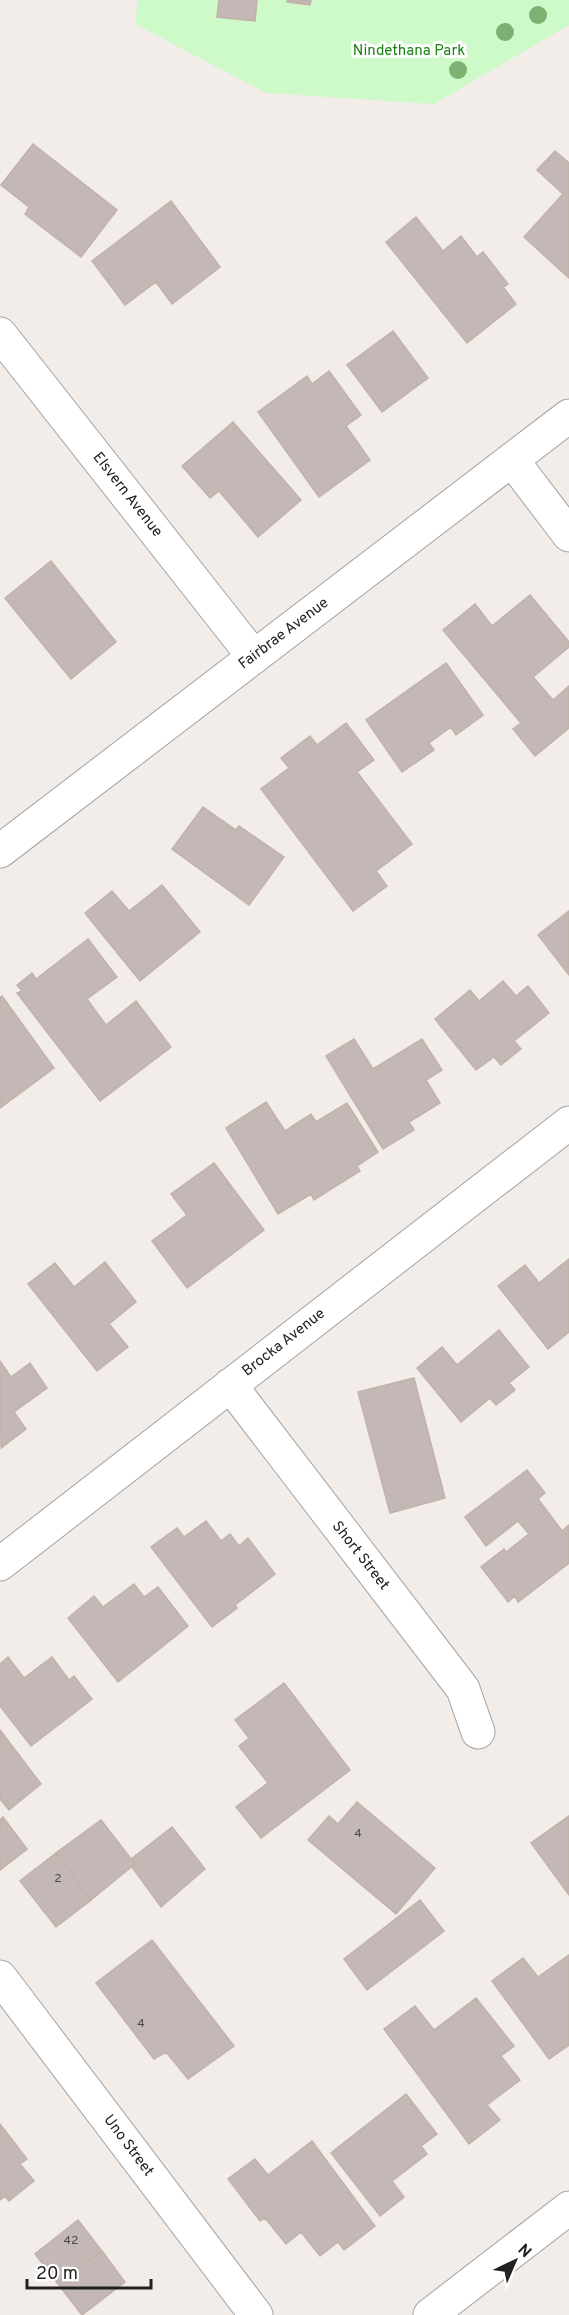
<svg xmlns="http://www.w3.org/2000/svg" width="569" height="2315" viewBox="0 0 569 2315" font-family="Overpass,sans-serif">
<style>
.park{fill:#cef9c9}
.building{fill:#c3b8b5;stroke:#c3b1ab;stroke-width:1.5}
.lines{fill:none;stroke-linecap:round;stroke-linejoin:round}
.minor-casing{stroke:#a3a3a3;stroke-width:35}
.minor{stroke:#fff;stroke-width:33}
.tree{fill:#7cb271}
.labels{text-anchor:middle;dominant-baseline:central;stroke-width:6;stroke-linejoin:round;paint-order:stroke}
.number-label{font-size:12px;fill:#4a4847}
.park-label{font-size:15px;fill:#1b810f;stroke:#fff}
.street-label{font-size:15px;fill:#222;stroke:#fff}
</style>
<rect width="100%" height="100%" fill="#f2ede9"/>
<path class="park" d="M138 0H219L217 17 255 21 257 0H569V25L434 104 266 93 135 24Z"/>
<path class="building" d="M219 0H257L255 21 217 17Z
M288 0H311L310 5 287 2Z
M33 144 117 210 81 257 25 214 29 207 1 185Z
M555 151 569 163V278L524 237 563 194 537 170Z
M171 201 220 267 172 304 156 282 125 305 92 261Z
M416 217 443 251 461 236 477 257 483 252 508 284 503 287 516 304 467 343 386 242Z
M393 331 428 378 382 412 347 365Z
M329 371 361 415 346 426 370 460 319 497 258 412 307 376 312 384Z
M233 422 301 500 258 537 219 491 210 498 182 466Z
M51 561 116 642 71 679 5 598Z
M530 595 569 642V647L533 677 553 700 569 686V728L535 756 513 729 521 723 443 630 475 604 492 626Z
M446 663 483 715 456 735 451 727 429 743 434 750 402 772 366 720Z
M346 723 374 760 357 772 412 844 376 871 387 886 353 911 261 789 289 768 281 758 310 736 317 745Z
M203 807 236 830 239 826 284 857 249 905 172 849Z
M162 885 200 932 140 981 85 913 112 891 129 911Z
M569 911V975L538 935Z
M88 939 117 977 87 999 106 1025 136 1001 171 1047 100 1101 17 993 22 991 17 985 32 973 36 979Z
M503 981 516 996 528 986 549 1013 514 1041 521 1049 501 1065 494 1057 476 1070 435 1019 470 990 479 1001Z
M2 996 54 1068 0 1108V997Z
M354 1039 373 1069 422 1039 442 1070 426 1080 440 1103 409 1122 414 1130 383 1149 326 1056Z
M266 1102 285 1131 311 1114 316 1122 347 1103 378 1152 357 1166 360 1171 314 1200 311 1194 278 1214 226 1128Z
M214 1163 264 1230 187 1288 152 1241 187 1215 171 1194Z
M569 1259V1332L548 1349 498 1286 525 1265 539 1283Z
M105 1262 136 1302 109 1324 128 1347 97 1371 28 1284 55 1263 74 1287Z
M499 1330 529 1367 509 1383 515 1390 496 1405 490 1398 461 1422 417 1368 442 1347 457 1365Z
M0 1361 11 1377 30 1363 47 1388 14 1412 26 1429 1 1448Z
M414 1378 445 1498 390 1513 358 1392Z
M527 1470 545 1493 538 1499 562 1531 569 1525V1563L518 1602 515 1596 508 1602 481 1567 504 1549 506 1552 529 1534 518 1521 486 1546 465 1517Z
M206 1521 221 1541 230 1534 239 1546 248 1538 275 1574 235 1605 237 1608 212 1627 151 1547 177 1528 184 1537Z
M134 1584 144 1597 158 1587 188 1626 118 1682 68 1618 94 1596 103 1607Z
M8 1657 24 1678 52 1657 69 1680 74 1676 92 1699 31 1746 0 1706V1664Z
M284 1683 350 1770 261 1838 236 1807 268 1783 239 1746 249 1738 235 1720Z
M0 1730 41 1784 9 1810 0 1799Z
M357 1802 435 1868 396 1914 308 1840 329 1816 338 1824Z
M569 1816V1895L531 1843Z
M3 1817 27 1849 0 1870V1820Z
M101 1820 135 1864 91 1900 56 1853Z
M172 1827 205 1869 161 1907 132 1867 135 1864 131 1859Z
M56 1853 91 1900 56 1927 20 1881Z
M420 1900 444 1931 367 1990 344 1959Z
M152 1940 234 2046 188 2079 166 2052 154 2059 96 1983Z
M569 1955V2045L549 2059 492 1981 523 1958 538 1977Z
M476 1998 514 2046 501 2056 520 2080 487 2105 500 2120 469 2144 384 2029 415 2006 434 2030Z
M406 2094 437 2134 421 2146 427 2154 392 2181 404 2197 380 2216 331 2153Z
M0 2124 27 2159 20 2164 34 2181 9 2201 5 2196 0 2200Z
M312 2141 375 2226 344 2250 338 2242 320 2256 301 2232 286 2244 265 2218 260 2221 228 2179 255 2159 268 2175Z
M78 2220 102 2251 58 2284 35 2254Z
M102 2251 125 2282 82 2315 58 2284Z"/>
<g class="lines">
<defs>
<path id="minor" d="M0 334 254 657
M512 460 569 535
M0 851 569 416
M230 1385 463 1689 478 1732
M0 1564 569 1123
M0 1977 256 2315
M430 2315 569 2208"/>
</defs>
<use href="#minor" class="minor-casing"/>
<use href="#minor" class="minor"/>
</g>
<g class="tree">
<circle cx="538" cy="15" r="9"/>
<circle cx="505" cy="32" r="9"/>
<circle cx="458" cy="70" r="9"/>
</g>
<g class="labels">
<g class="number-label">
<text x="358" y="1834">4</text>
<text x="58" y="1879">2</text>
<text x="141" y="2024">4</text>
<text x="71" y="2241">42</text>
</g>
<g class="park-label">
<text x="409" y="51">Nindethana Park</text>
</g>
<g class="street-label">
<text transform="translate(127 495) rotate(52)">Elsvern Avenue</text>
<text transform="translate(284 634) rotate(-37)">Fairbrae Avenue</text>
<text transform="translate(284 1343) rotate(-38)">Brocka Avenue</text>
<text transform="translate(360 1556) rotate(52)">Short Street</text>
<text transform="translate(128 2146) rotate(53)">Uno Street</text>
</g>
</g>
<g transform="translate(515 2261) rotate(44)" stroke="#ffffff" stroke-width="4.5" paint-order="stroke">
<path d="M0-4.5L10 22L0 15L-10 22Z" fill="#222222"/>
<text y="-9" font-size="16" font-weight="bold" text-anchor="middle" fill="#222222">N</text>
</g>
<path d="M27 2279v9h124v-9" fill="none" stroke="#222222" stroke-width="3"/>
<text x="36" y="2279" font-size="18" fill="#222222" stroke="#ffffff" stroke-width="4.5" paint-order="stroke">20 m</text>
</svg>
